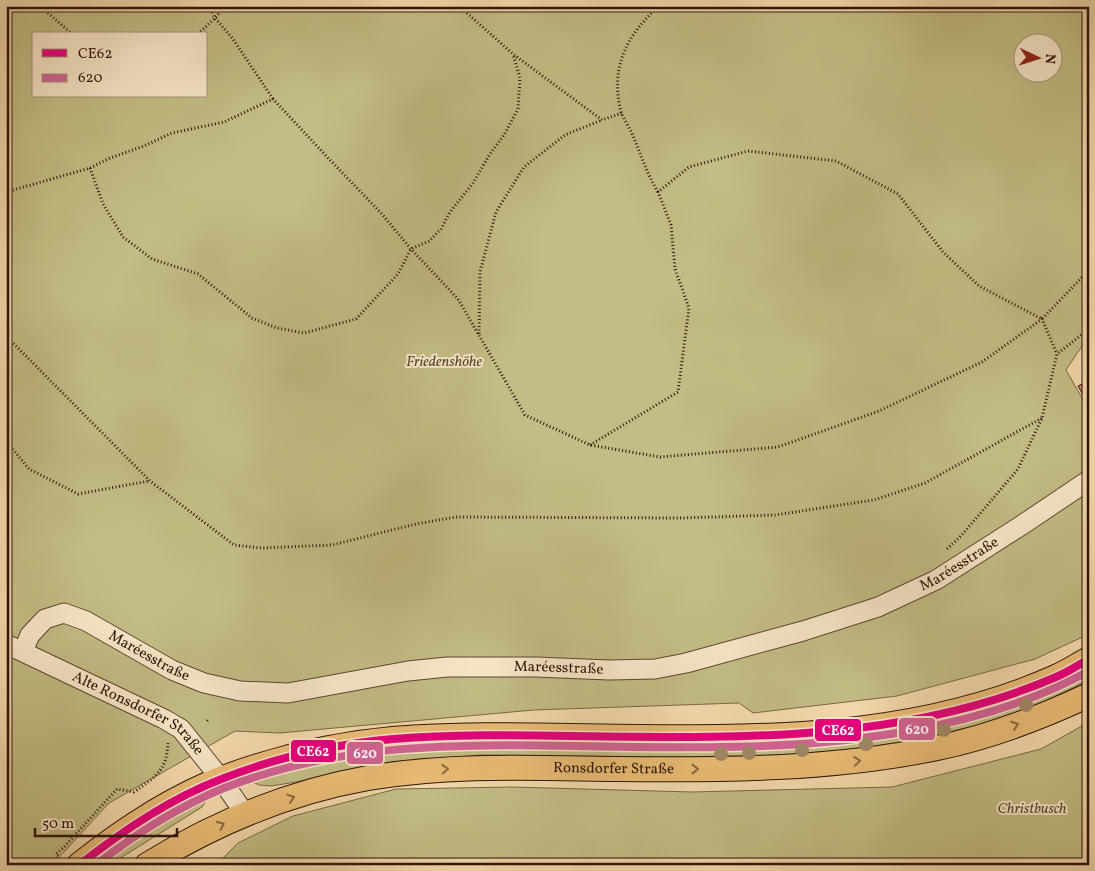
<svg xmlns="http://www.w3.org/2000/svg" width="1095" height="871" viewBox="0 0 1095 871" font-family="Vollkorn,serif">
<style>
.green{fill:#c2bd84;stroke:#786846;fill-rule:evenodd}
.building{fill:#d5886f;stroke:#2d1409}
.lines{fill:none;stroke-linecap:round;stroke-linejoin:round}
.minor-casing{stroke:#5e4532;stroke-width:21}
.major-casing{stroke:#2d1409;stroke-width:26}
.path{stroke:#2d1409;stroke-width:3;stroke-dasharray:1 2.5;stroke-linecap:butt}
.minor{stroke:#f7e6c8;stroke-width:19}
.major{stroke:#eabc76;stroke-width:24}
.bus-1-casing{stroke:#f7e6c8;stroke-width:11}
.bus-2-casing{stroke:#f7e6c8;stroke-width:11}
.bus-1{stroke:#e5007d;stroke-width:8}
.bus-2{stroke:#d26395;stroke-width:8}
.tree{fill:#9f8966}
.oneway{stroke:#8c6840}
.labels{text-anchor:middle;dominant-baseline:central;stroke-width:4;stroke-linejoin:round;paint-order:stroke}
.park-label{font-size:15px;font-style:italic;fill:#5a472e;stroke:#f7e6c8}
.street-label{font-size:15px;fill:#2d1409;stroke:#f7e6c8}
.line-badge{stroke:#f7e6c8;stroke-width:2}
.badge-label{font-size:14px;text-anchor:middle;font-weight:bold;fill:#fff}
</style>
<rect width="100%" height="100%" fill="#f3d9ab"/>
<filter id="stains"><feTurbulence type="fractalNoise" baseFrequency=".004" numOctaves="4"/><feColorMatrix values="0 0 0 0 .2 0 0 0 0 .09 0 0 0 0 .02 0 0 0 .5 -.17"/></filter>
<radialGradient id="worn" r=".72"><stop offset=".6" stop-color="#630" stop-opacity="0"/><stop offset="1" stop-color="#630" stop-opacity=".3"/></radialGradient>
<path class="green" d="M6 6H1089V339L1086 340 1066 370 1089 410V634L1035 659 897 696 753 713 739 703 534 710 279 733 235 731 109 803 52 865H6ZM34 34H206V96H34ZM1022 42H1052V72H1022Z
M1089 675V680L1035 706 974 726 919 739 858 749 782 755 677 757 481 755 380 765 290 783 271 786 259 785 253 782 252 780 318 763 380 754 437 749 536 747 700 750 787 748 858 742 913 733 976 719 1027 702Z
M1089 722V865H216L238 843 293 816 396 789 512 787 692 792 892 787 1041 749Z
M203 799H206V801L202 807 122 857 113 865H97L100 862 174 815Z"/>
<path class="building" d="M1089 383V405L1078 386 1082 384 1083 387Z"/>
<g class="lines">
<defs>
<g id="minor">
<path id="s1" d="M6 644 164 719 181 729 221 779 245 814"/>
<path id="s2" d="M23 651 30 635 45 619 64 613 86 621 172 670 204 683 240 691 288 693 408 671 447 667H536L609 670 655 669 686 663 803 631 878 607 936 580 1022 525 1089 480"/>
</g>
<g id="major">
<path d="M79 865C123 830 171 798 223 778 277 758 336 744 393 739 453 734 513 735 573 736 736 738 903 745 1056 677 1067 672 1078 665 1089 659"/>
<path id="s3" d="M147 865C215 823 289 792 368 778 451 764 534 768 617 769 724 770 831 770 937 748 990 737 1040 718 1089 695"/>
</g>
</defs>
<use href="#minor" class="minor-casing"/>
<use href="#major" class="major-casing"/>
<path class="path" d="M40 6 72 34
M209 6 215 18 233 39 273 99
M459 6 513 54 602 120 622 113
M198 34 215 18 225 6
M90 168 103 204 123 237 152 259 198 274 252 318 277 328 304 333 356 319 398 274 411 249 429 241 441 229 450 212 473 183 490 154 504 135 518 109 520 78 513 54
M6 192 90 168 110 158 144 146 172 133 224 122 273 99 330 160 381 213 411 249 458 299 525 415 590 445 660 457 778 447 879 411 982 362 1042 319 1057 354
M658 192C647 174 641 155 633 136 630 128 624 120 621 112 610 67 626 36 659 6
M479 334 480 272 496 212 524 167 565 135 602 120
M6 336 150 481 234 545 262 548 332 545 416 524 456 517 681 518 775 515 874 500 925 483 1042 418
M6 441 29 469 78 494 149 481
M590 445 678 392 689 308 675 269 671 225 658 192 689 167 748 151 836 161 898 194 943 252 979 286 1042 319 1089 270
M947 549 961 536 1018 469 1042 418 1057 354 1089 329
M207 721 209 719
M58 856 56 854 65 846 117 789 134 792C156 777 167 770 168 743"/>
<use href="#minor" class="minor"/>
<use href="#major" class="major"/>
<defs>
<path id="bus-1" d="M79 865C124 830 171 798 224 778 278 757 336 744 393 739 453 734 513 735 573 736 735 738 904 743 1056 677 1068 672 1078 665 1089 659"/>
<path id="bus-2" d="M96 865C135 834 178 807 224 788 339 743 456 744 577 746 687 748 799 751 908 731 970 720 1033 702 1089 671"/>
</defs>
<use href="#bus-1" class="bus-1-casing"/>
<use href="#bus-2" class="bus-2-casing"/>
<use href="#bus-1" class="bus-1"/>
<use href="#bus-2" class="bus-2"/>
</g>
<g class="tree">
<circle cx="1026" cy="705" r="7"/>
<circle cx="944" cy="730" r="7"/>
<circle cx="866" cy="744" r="7"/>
<circle cx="802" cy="750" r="7"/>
<circle cx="749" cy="753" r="7"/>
<circle cx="721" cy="754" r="7"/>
</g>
<defs><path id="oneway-chevron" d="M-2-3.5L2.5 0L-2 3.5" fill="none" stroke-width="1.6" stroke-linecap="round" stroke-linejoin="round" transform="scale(1.25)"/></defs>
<g class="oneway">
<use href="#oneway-chevron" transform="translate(1015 725) rotate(-20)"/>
<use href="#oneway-chevron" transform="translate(857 761) rotate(-7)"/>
<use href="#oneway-chevron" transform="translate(445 769) rotate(-4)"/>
<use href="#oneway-chevron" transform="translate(695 769)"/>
<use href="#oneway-chevron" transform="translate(291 798) rotate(-18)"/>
<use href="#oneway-chevron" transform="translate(221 825) rotate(-24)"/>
</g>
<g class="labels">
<g class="park-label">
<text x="444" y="362">Friedenshöhe</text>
<text x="1032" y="809">Christbusch</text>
</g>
<g class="street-label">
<text stroke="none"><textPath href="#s2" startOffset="994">Maréesstraße</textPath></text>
<text stroke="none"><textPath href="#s2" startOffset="155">Maréesstraße</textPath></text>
<text stroke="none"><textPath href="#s2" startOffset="574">Maréesstraße</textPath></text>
<text stroke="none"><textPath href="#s1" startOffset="150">Alte Ronsdorfer Straße</textPath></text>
<text stroke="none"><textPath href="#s3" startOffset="485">Ronsdorfer Straße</textPath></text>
</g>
</g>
<g class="line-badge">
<rect x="898" y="717" width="38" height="24" rx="5" fill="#d26395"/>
<rect x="814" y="718" width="48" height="24" rx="5" fill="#e5007d"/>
<rect x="290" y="739" width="47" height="24" rx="5" fill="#e5007d"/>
<rect x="346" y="741" width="38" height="24" rx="5" fill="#d26395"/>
</g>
<g class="badge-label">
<text x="917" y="734">620</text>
<text x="838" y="735">CE62</text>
<text x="313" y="756">CE62</text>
<text x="365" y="758">620</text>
</g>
<rect width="1095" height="871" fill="none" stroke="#f3d9ab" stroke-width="25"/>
<rect x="8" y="8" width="1080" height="856" fill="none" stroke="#2d1409" stroke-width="2.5"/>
<rect x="12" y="12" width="1070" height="846" fill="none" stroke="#2d1409"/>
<rect x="32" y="32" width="175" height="65" fill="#f7e6c8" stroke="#a6927c"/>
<rect x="42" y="49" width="25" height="8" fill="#e5007d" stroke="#a6927c"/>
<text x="78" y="58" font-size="15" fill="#2d1409">CE62</text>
<rect x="42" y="74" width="25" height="8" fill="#d26395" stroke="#a6927c"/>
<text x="78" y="82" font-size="15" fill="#2d1409">620</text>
<g transform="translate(1038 58) rotate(94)"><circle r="24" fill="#f7e6c8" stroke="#a6927c"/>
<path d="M0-4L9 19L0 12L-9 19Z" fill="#8f2418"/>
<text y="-8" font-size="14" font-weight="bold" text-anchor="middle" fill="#2d1409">N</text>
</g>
<path d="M35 828v8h142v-8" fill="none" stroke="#2d1409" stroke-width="2.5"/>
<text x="42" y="828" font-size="15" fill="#2d1409" stroke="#f7e6c8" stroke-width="4" paint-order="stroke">50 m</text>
<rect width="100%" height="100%" filter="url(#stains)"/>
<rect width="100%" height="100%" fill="url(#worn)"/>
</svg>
